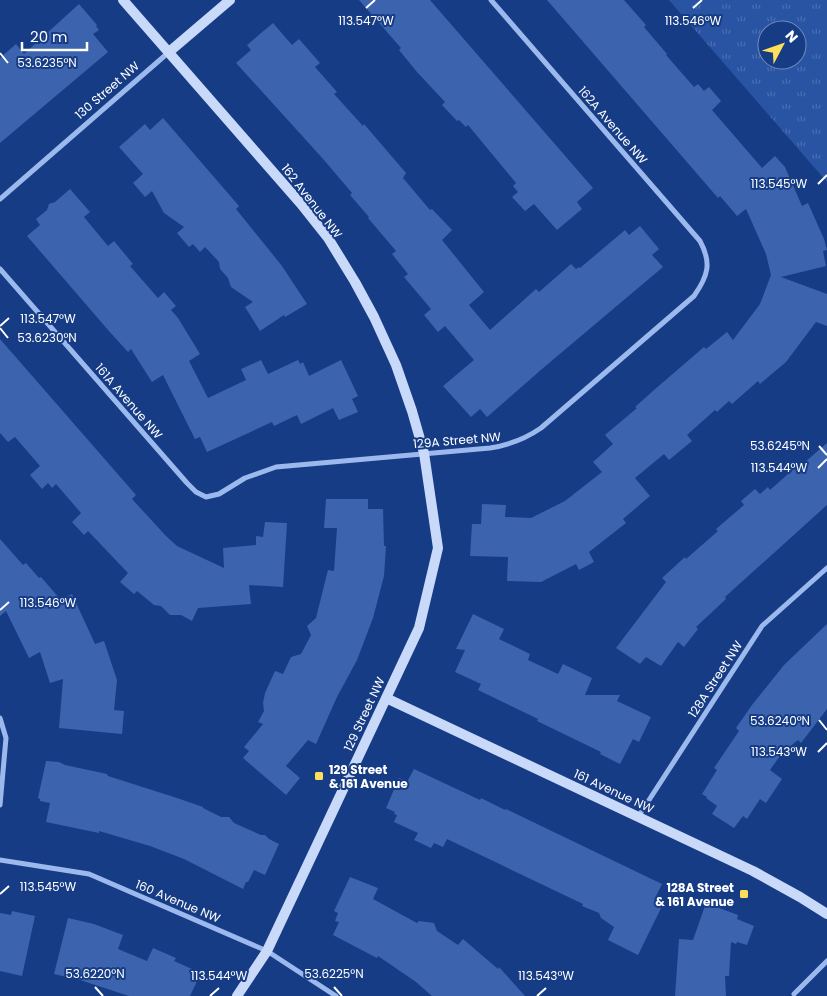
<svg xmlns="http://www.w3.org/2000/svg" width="827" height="996" viewBox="0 0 827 996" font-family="Poppins,sans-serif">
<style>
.park{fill:url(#park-tufts);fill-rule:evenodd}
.building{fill:#3b63ae}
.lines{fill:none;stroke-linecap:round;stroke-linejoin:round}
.street{stroke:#9cb9ed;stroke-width:5}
.secondary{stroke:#c9d9f9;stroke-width:10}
.ticks{fill:none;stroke:#fff;stroke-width:2}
.poi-dot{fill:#ffdf59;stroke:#173c86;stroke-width:2}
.labels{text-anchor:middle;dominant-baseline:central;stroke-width:4;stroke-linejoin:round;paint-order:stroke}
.street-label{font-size:12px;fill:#fff;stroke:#173c86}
.poi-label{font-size:12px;font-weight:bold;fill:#fff;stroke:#173c86;text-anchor:start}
.ticks-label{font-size:12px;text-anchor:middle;fill:#fff;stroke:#173c86;stroke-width:4;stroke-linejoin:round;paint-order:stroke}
</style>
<defs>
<pattern id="park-tufts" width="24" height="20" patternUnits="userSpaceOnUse" patternTransform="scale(1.25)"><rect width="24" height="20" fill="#2954a4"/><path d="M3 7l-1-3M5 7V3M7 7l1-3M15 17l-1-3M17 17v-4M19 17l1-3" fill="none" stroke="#496eb2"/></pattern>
</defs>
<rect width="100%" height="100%" fill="#173c86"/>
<path class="park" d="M669 0H827V182ZM767 30H797V60H767Z"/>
<path class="building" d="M359 0H430L593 188 577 202 582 209 557 230 534 204 525 211 512 197 518 192 513 186 516 183 468 125 466 127 459 120 457 121 442 105 445 102 417 72 399 50 401 48Z
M547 0H624L646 25 644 27 667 54 666 55 694 87 698 84 704 91 709 87 721 101 712 110 762 168 775 156 785 167 802 206 808 203 824 239 827 250 823 251 826 266 781 277 827 294V326L816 322 786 362 760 384 758 381 732 404 729 401 717 412 715 410 687 435 692 441 669 460 664 454 635 478 650 496 623 519 626 523 589 552 594 562 579 570 576 564 541 582 507 581 508 557 470 556 472 524H481L482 504 506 505 505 517 531 518 565 501 602 472 593 462 613 444 605 435 637 408 635 407 654 390 704 347 706 349 727 332 733 340 760 304 771 275 766 254 746 209 737 216 720 196 718 198Z
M79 4 97 25 96 26 99 30 93 34 108 52 0 143V58L16 44 24 54Z
M273 23 292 45 299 39 320 63 315 67 337 92 334 94 363 126 364 124 406 173 403 178 430 210 432 209 452 230 442 240 484 292 469 305 490 330 536 289 539 292 571 264 576 269 579 267 580 268 625 230 629 235 640 226 659 249 652 255 663 267 542 369 487 417 480 409 471 417 443 386 474 360 445 326 438 332 424 315 431 309 404 277 408 274 392 254 396 251 368 218 369 217 350 195 352 193 324 160 236 63 251 50 247 45Z
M163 118 239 206 236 209 282 266 307 304 285 317 284 315 260 331 245 307 253 302 231 287 228 278 220 269 219 262 205 247 200 252 193 244 189 247 177 233 184 227 164 213 152 191 145 197 133 183 143 174 119 147 145 124 150 130Z
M70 189 90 212 84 217 108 246 114 241 133 264 130 266 158 298 164 292 176 306 171 310 178 318 200 354 189 361 208 398 246 380 241 369 261 360 268 374 298 360 300 364 303 362 309 376 341 360 358 396 352 399 358 412 339 420 333 408 301 424 297 415 274 426 272 422 207 452 200 437 195 439 163 375 152 382 131 349 128 352 108 330 27 236 40 225 36 219 47 210 49 204 55 202Z
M0 339 136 495 132 499 166 536 177 546 224 568 223 548 256 545V536L263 537 265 522 287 523 283 587 249 585 251 604 198 608 192 621 181 615H170L161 606 154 605 137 591 134 594 120 582 128 573 88 531 84 535 72 522 81 513 56 484 52 488 48 483 42 489 30 475 40 466 15 437 8 442 0 433Z
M827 443V505L725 597 726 599 696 627 698 629 684 647 678 642 661 666 646 657 640 664 616 648 666 582 662 578 685 557 686 559 718 531 716 529 744 505 741 501 755 489 760 494 768 487 770 490 796 467 797 469Z
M326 499H368V509H383L384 546H386L384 576 373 618 357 660 337 697 316 744 308 740 286 766 300 778 286 795 243 758 249 751 244 747 263 724 258 722 264 711 263 703 265 693 275 671 283 674 291 657 301 654 311 635 307 626 316 618 328 570 334 571 337 528H324Z
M0 539 23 565 26 563 39 578 41 577 61 600 72 594 95 644 104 641 117 680 114 710 124 711 122 734 59 728 63 679 50 683 40 652 29 658 6 611 0 616Z
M473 614 504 629 499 639 530 654 528 660 558 674 563 664 592 678 585 695H620L617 701 651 717 639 742 633 739 620 764 600 754 601 752 537 721 538 719 478 690 481 684 455 672 465 650 456 649Z
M827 624V709L801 743 798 740 782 753 770 770 782 779 766 803 760 799 747 819 743 816 734 828 712 814 717 806 706 798 707 797 702 794 717 770 714 768 739 731 736 728 752 705 784 665Z
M46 761 59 762 65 765 107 774 108 776 177 798 203 807V808L221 817H229L234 823 261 835H265L269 839 279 844 265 875 254 870 248 882H246L243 889 184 859 150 846 99 831V833L46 822 50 803 40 801V799L38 798Z
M414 769 480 800 481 798 505 810 506 809 662 884 654 900 663 904 638 955 608 940 614 927 601 918 599 913 582 906 583 904 447 839 443 847 434 843 431 848 414 840 418 833 394 822 397 815 394 814 395 812 386 808 399 778 407 782Z
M350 877 378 888 373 899 417 923 419 921 434 923 437 931 458 945 463 939 498 969 499 967 525 996H432L416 982 378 956 377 958 333 935 339 922 335 921 338 913 334 911Z
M706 903 738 915 737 919 754 926 747 945 737 942 736 944 731 942 729 976H725L726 996H675L679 939 693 940Z
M12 911 35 916 22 976 0 971V913L11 915Z
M68 918 94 924 123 935 118 949 147 961 153 948 176 958 174 961 201 973 190 996H129L80 980 54 974Z"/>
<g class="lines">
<path class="street" d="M0 199 169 52
M0 269 187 483 196 492 206 497 219 494 245 478 276 467 490 448C510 445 525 439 541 428L694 296C708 276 712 263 700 241L491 0
M0 718 6 738 0 805
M638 817 762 626 827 568
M0 860 89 874 267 951 336 996
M794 994 827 961"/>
<path class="secondary" d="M123 0 301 204 328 238 355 282 374 317 396 365 412 411 424 453 438 548 419 628 267 951 237 996
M169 52 230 0
M386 698 753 871 800 897 827 914"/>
</g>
<path class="ticks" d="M366 8 375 0M693 8 702 0M0 53 8 63M818 184 827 175M0 326 9 318M0 328 8 338M819 446 827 455M818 468 827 459M0 610 9 602M819 720 827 730M818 752 827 743M0 894 9 886M95 987 103 996M334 987 342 996M210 996 219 988M537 996 546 988"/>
<g class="poi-dot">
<rect x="314" y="771" width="10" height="10" rx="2.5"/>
<rect x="739" y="889" width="10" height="10" rx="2.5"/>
</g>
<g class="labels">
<g class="street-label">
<text transform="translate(107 90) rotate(-41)">130 Street NW</text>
<text transform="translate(613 125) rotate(49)">162A Avenue NW</text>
<text transform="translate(312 201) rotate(52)">162 Avenue NW</text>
<text transform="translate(129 401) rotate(49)">161A Avenue NW</text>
<text transform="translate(457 440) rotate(-5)">129A Street NW</text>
<text transform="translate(715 679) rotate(-57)">128A Street NW</text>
<text transform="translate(364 714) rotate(-65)">129 Street NW</text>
<text transform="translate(614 791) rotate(25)">161 Avenue NW</text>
<text transform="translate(178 901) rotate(23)">160 Avenue NW</text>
</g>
<g class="poi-label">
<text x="329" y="769">129 Street<tspan x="329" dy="14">&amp; 161 Avenue</tspan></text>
<text x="734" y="887" text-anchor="end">128A Street<tspan x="734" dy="14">&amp; 161 Avenue</tspan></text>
</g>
</g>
<g class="ticks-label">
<text x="366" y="25">113.547°W</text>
<text x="693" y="25">113.546°W</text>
<text x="47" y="67">53.6235°N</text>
<text x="779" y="188">113.545°W</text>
<text x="48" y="323">113.547°W</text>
<text x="47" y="342">53.6230°N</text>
<text x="780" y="450">53.6245°N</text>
<text x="779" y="472">113.544°W</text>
<text x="48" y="607">113.546°W</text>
<text x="780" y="725">53.6240°N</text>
<text x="779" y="756">113.543°W</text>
<text x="48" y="891">113.545°W</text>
<text x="95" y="978">53.6220°N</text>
<text x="334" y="978">53.6225°N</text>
<text x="219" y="980">113.544°W</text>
<text x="546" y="980">113.543°W</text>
</g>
<g transform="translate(782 45) rotate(49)"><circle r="24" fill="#173c86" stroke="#748ab6"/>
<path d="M0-4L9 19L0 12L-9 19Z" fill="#ffdf59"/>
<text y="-8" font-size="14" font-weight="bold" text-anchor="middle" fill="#ffffff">N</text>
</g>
<path d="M22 42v8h65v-8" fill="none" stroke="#ffffff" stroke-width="2.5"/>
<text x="30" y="42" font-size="15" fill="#ffffff" stroke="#173c86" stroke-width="4" paint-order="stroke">20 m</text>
</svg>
